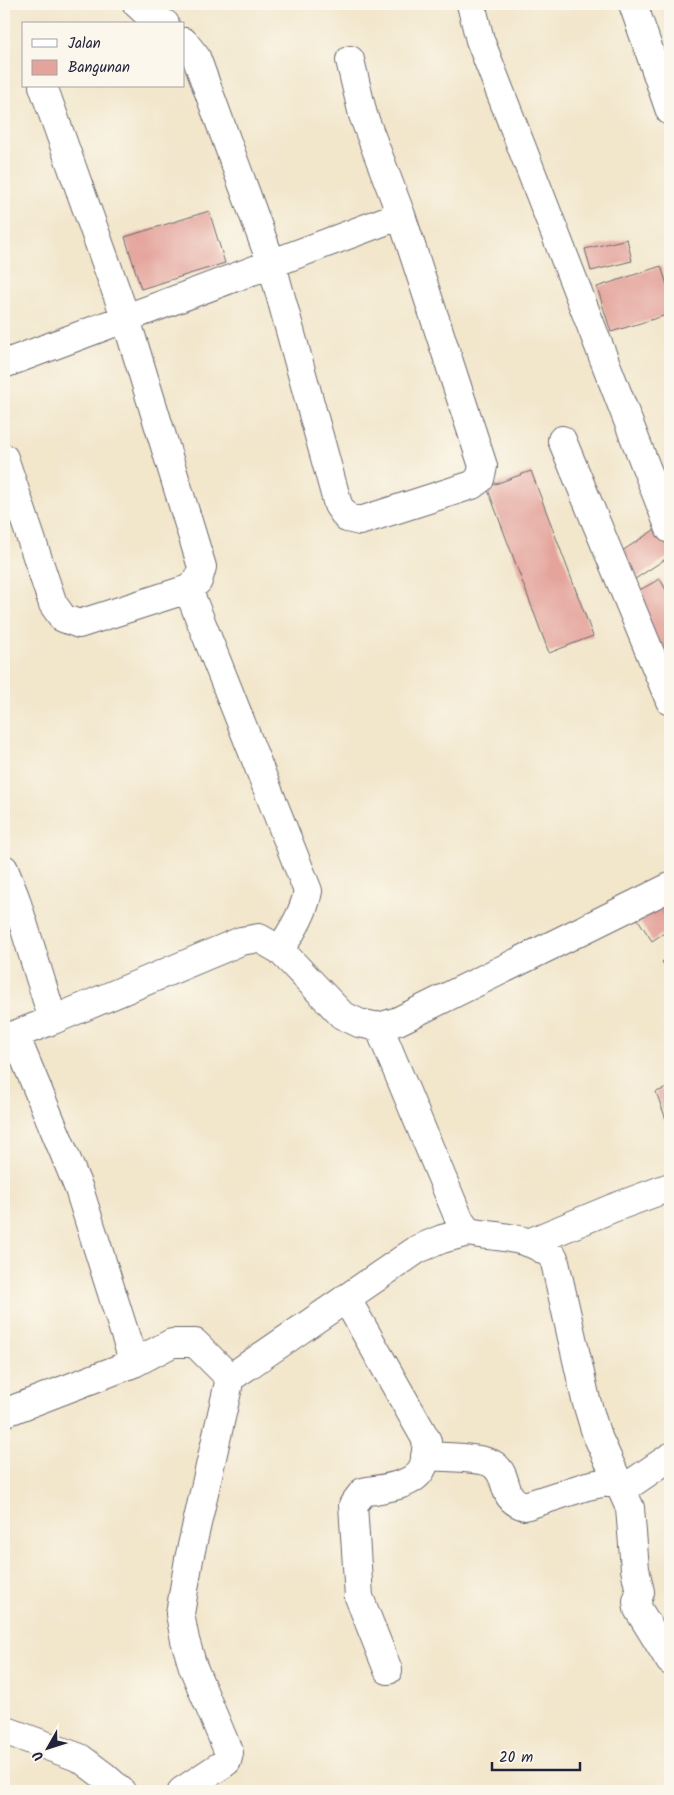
<svg xmlns="http://www.w3.org/2000/svg" width="674" height="1795" viewBox="0 0 674 1795" font-family="Kalam,sans-serif">
<style>
.building{fill:#e4a49c}
.lines{fill:none;stroke-linecap:round;stroke-linejoin:round}
.minor-casing{stroke:#6b676d;stroke-width:30}
.minor{stroke:#fff;stroke-width:28}
</style>
<rect width="100%" height="100%" fill="#fbf7ec"/>
<filter id="ink" filterUnits="userSpaceOnUse"><feTurbulence type="fractalNoise" baseFrequency=".02" numOctaves="2"/><feDisplacementMap in="SourceGraphic" scale="10" xChannelSelector="R" yChannelSelector="G"/><feConvolveMatrix kernelMatrix="1 2 1 2 8 2 1 2 1" color-interpolation-filters="sRGB"/></filter>
<filter id="wash" filterUnits="userSpaceOnUse"><feTurbulence type="fractalNoise" baseFrequency=".0096" numOctaves="4" result="noise"/><feDisplacementMap in="SourceGraphic" scale="20" xChannelSelector="R" yChannelSelector="G"/><feGaussianBlur stdDeviation="1.12" result="paint"/><feColorMatrix in="noise" values="0 0 0 0 0 0 0 0 0 0 0 0 0 0 0 0 0 1.4 0 .05"/><feComposite in="paint" operator="in"/></filter>
<g filter="url(#wash)">
<rect width="100%" height="100%" fill="#f2e6cb"/>
<g id="blocks">
<path class="building" d="M640 4H665V5L641 9Z
M209 211 225 263 141 289 125 237Z
M627 239 632 261 591 271 585 249Z
M661 266 670 294V314L611 332 597 287Z
M670 469V496L661 472Z
M531 471 593 636 549 653 487 487Z
M657 528 670 549V556L629 583 613 557Z
M660 579 670 597V668L634 593Z
M660 903 670 919V929L652 941 637 918Z
M670 956V973L662 962Z
M670 1087V1130L656 1092Z"/>
</g>
</g>
<g filter="url(#ink)">
<use href="#blocks" fill-opacity="0" stroke="#6b676d" stroke-width="1"/>
<g class="lines">
<defs>
<path id="minor" d="M137 4 149 15 165 24
M471 4 480 40 670 529
M633 4 670 111
M184 42 196 57 272 265 338 505 347 518 360 521 472 485 480 479 483 466 401 215 363 115 350 60
M4 364 401 215
M562 440 670 701
M4 458 53 604 63 618 79 624 188 589 198 581 202 567 126 319 43 86
M188 589 308 891C304 913 292 931 280 950
M4 869 15 897 53 1020
M379 1027 460 1221 468 1232C498 1238 531 1235 554 1258L586 1400 596 1433 630 1508 635 1569 640 1592 637 1601 638 1609 670 1661
M15 1035 79 1189 134 1363
M4 1039 53 1020 241 941 259 938 280 950 342 1015 359 1023 379 1027 398 1021 670 887
M531 1242 613 1208 670 1187
M346 1298 427 1441C426 1448 426 1457 424 1464 417 1487 383 1488 363 1492L353 1505 359 1597 388 1670
M4 1413 134 1363 172 1343H195L230 1378
M425 1456C439 1457 484 1457 494 1465 511 1478 499 1499 525 1506L587 1486 617 1480
M622 1490 670 1457
M4 1730 80 1758 104 1776 121 1791
M182 1791 223 1764 227 1761 229 1753 193 1667 185 1640 180 1614 189 1559 230 1378 418 1249 442 1239 468 1232"/>
</defs>
<use href="#minor" class="minor-casing"/>
<use href="#minor" class="minor"/>
</g>
</g>
<rect width="674" height="1795" fill="none" stroke="#fbf7ec" stroke-width="20"/>
<rect x="22" y="22" width="162" height="65" fill="#fbf7ec" stroke="#a4a2a5"/>
<rect x="32" y="39" width="25" height="8" fill="#ffffff" stroke="#a4a2a5"/>
<text x="68" y="48" font-size="15" fill="#22223b">Jalan</text>
<rect x="32" y="60" width="25" height="15" fill="#e4a49c" stroke="#a4a2a5"/>
<text x="68" y="72" font-size="15" fill="#22223b">Bangunan</text>
<g transform="translate(48 1748) rotate(231)" stroke="#fbf7ec" stroke-width="4" paint-order="stroke">
<path d="M0-4L9 19L0 12L-9 19Z" fill="#22223b"/>
<text y="-8" font-size="14" font-weight="bold" text-anchor="middle" fill="#22223b">U</text>
</g>
<path d="M492 1762v8h88v-8" fill="none" stroke="#22223b" stroke-width="2.5"/>
<text x="499" y="1762" font-size="15" fill="#22223b" stroke="#fbf7ec" stroke-width="4" paint-order="stroke">20 m</text>
</svg>
